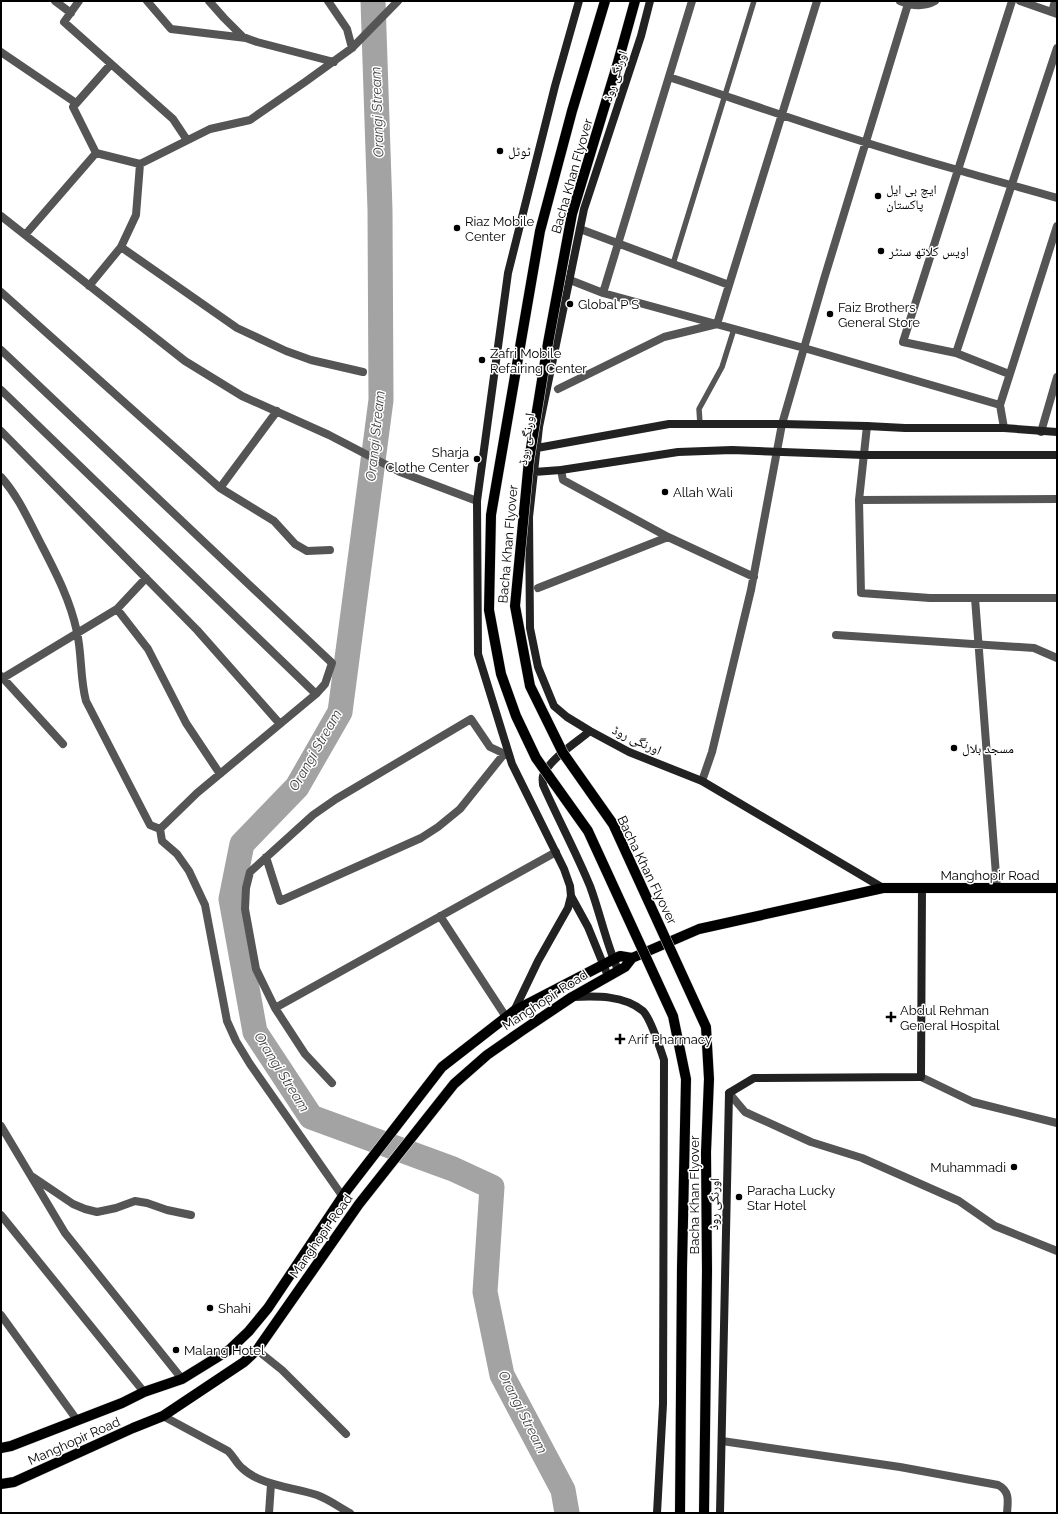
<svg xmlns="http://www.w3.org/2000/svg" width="1058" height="1514" viewBox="0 0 1058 1514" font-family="Raleway,'Noto Naskh Arabic',sans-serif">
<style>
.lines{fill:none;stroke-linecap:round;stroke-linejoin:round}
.river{stroke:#a3a3a3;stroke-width:25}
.primary-casing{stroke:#dbdbdb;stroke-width:11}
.lane{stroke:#555;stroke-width:5.5}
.street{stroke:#555;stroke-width:8}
.secondary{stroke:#222;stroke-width:8}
.primary{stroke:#000;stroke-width:10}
.primary-bridge-casing{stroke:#dbdbdb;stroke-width:11;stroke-linecap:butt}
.primary-bridge{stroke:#000;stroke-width:10}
.poi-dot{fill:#000;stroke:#fff;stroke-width:1.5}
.labels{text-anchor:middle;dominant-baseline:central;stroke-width:3;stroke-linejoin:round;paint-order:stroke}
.street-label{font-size:13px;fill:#000;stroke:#fff}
.poi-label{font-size:13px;fill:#000;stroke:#fff;text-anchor:start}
.water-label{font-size:14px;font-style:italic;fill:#444;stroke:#fff}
</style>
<rect width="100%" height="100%" fill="#fff"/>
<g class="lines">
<path class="river" d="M373 1 380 210 381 400 340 712 297 787 242 844 231 899 255 1032 311 1117 453 1169 492 1187 485 1292 502 1375 563 1490 567 1513"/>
<defs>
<path id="primary" d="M1 1448 11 1446 122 1403 144 1392 182 1379 229 1350 249 1331 268 1308 347 1190 442 1067 514 1011 620 956 632 958
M1 1484 14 1482 133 1428 163 1416 244 1362 257 1350 359 1204 454 1084 487 1055 523 1030 572 997 625 967 632 958 699 929 883 888H1057"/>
</defs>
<use href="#primary" class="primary-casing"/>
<path class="lane" d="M673 264 754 1
M700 424 699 409 722 367 734 329"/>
<path class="street" d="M55 1 71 13
M79 1 64 22 173 119 187 140
M147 1 171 29 246 38
M209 1 224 18 243 37 257 42 334 62
M328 1 347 29 352 48
M900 1C912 6 924 7 935 1
M1020 1 1057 14
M1052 12 1055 1
M1 52 76 103
M669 77C765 109 860 143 958 170 991 180 1024 188 1057 198
M96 153 73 107 111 64
M1 216 185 361 242 396 329 435 400 472 477 501
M580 229 729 285
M25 235 96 153 140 164 210 129 250 120 305 82 352 48 398 1
M121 247 237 328 286 351 311 360 363 372
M570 280 603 293 692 1
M89 286 121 247 136 215 140 164
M1 292 220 488 274 521 295 544 307 551 330 550
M603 293 804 348 1000 405
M1 350 332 663 325 684 316 694 197 793 160 829 162 841 177 854 189 871 205 905 227 1021 236 1041 250 1064 343 1197
M956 353 903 342 1012 1
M1009 374 956 353 1057 48
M558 389 664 337 717 324 817 1
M1 390 316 694
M867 426 859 500 861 593 930 598H1057
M1004 428 1000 405 1057 226
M1 431 197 630 280 724
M1041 432 1057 377
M561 470 563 480 668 537 754 577
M1 477C18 496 28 519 40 542 55 571 70 599 77 632 82 655 80 679 86 701L150 825 160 829
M220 488 277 411
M859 500 1057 499
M538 588 668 537
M975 598 997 888
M117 609 148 649 186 723 220 774
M836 635 1034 648 1057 658
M1 676 63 744
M3 678 117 609 146 578
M702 781 712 752 751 590 782 424 824 279 908 4
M266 857 280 901 421 838 438 827 460 809 504 754
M440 916 506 1017
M275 1008 556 852
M921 1077 973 1102 1057 1123
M332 1083 305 1054 275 1008 256 969 245 909 246 888 250 872 313 815 336 799 471 719 490 747 509 756
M729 1093 745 1112 811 1142 862 1158 959 1201 995 1226 1057 1251
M1 1126 65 1233 182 1379
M33 1177 73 1204 85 1209 97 1212 116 1208 135 1201 147 1203 167 1210 191 1215
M1 1215 144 1392
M1 1315 77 1420
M257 1350 282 1370 346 1434
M163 1416 228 1451C234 1457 237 1464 242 1468 261 1486 294 1487 317 1495 328 1499 339 1507 350 1513
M722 1441 900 1467 998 1485C1010 1491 1008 1501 1007 1513
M269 1513 271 1484"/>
<path class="secondary" d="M650 1 641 36 584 209 539 427 529 517 530 628 538 667 554 706 567 717 590 731 629 752 702 781 883 888
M537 448 669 424H782L867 426 905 428H1004L1057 432
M534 472 561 470 678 452 732 450 864 455H1057
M590 731C577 742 548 760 543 776 542 779 543 782 543 785 558 819 576 852 590 886 600 913 606 943 618 970
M571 896 588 927 608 976
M573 997C596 996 624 995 643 1011 651 1019 660 1048 664 1060L663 1404 657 1513
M514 1011 538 961 568 908 571 896 570 886 564 869 512 764 478 654 477 501 508 273 555 86 579 1
M720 1513 729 1093 754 1078 921 1077 922 888"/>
<use href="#primary" class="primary"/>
<defs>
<path id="primary-bridge" d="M605 1 572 111 540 231 491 515 489 610 501 674 516 716 536 758 588 831 673 1016 686 1079 682 1268 680 1513
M635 1 618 62 572 214 548 343 529 460 515 606 530 686 563 753 613 824 706 1027 709 1079 706 1152 707 1271 704 1513"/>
</defs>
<use href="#primary-bridge" class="primary-bridge-casing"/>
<use href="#primary-bridge" class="primary-bridge"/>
</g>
<g class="poi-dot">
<circle cx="500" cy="151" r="4"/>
<circle cx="878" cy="196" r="4"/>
<circle cx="457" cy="228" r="4"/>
<circle cx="881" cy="251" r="4"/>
<circle cx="570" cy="304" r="4"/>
<circle cx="830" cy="314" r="4"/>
<circle cx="482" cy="360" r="4"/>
<circle cx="477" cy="459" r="4"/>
<circle cx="665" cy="492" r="4"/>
<circle cx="954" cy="748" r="4"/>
<path d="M889 1011h4v4h4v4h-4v4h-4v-4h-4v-4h4z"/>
<path d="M618 1033h4v4h4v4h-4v4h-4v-4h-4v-4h4z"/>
<circle cx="1014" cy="1167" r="4"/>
<circle cx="739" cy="1197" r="4"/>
<circle cx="210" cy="1308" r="4"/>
<circle cx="176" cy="1350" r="4"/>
</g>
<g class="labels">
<g class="street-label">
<text transform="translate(615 76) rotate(-72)">اورنگی روڈ</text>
<text transform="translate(572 176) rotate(-74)">Bacha Khan Flyover</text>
<text transform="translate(526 439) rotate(-82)">اورنگی روڈ</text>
<text transform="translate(508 544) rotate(-85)">Bacha Khan Flyover</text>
<text transform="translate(637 740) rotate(25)">اورنگی روڈ</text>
<text transform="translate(647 870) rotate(64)">Bacha Khan Flyover</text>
<text x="990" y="875">Manghopir Road</text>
<text transform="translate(545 1000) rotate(-33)">Manghopir Road</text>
<text transform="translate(694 1195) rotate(-90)">Bacha Khan Flyover</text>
<text transform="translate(714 1204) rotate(-89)">اورنگی روڈ</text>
<text transform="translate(321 1236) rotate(-55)">Manghopir Road</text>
<text transform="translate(74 1441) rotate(-24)">Manghopir Road</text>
</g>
<g class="poi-label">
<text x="508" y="151">ٹوٹل</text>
<text x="886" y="189">ایچ بی ایل<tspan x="886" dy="15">پاکستان</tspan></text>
<text x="465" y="221">Riaz Mobile<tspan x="465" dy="15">Center</tspan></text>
<text x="889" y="251">اویس کلاتھ سنٹر</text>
<text x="578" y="304">Global P S</text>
<text x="838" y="307">Faiz Brothers<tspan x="838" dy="15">General Store</tspan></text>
<text x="490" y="353">Zafri Mobile<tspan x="490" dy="15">Refairing Center</tspan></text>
<text x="469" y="452" text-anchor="end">Sharja<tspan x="469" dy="15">Clothe Center</tspan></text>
<text x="673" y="492">Allah Wali</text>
<text x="962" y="748">مسجد بلال</text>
<text x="900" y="1010">Abdul Rehman<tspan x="900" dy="15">General Hospital</tspan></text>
<text x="628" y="1039">Arif Pharmacy</text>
<text x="1006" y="1167" text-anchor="end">Muhammadi</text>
<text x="747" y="1190">Paracha Lucky<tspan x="747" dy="15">Star Hotel</tspan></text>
<text x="218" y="1308">Shahi</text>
<text x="184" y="1350">Malang Hotel</text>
</g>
<g class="water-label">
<text transform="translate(377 112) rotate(-92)">Orangi Stream</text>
<text transform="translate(375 436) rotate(-84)">Orangi Stream</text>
<text transform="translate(315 750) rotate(-60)">Orangi Stream</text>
<text transform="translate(282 1072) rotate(58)">Orangi Stream</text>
<text transform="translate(523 1412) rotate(63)">Orangi Stream</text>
</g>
</g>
<rect width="1058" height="1514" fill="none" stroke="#000000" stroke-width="4"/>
</svg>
